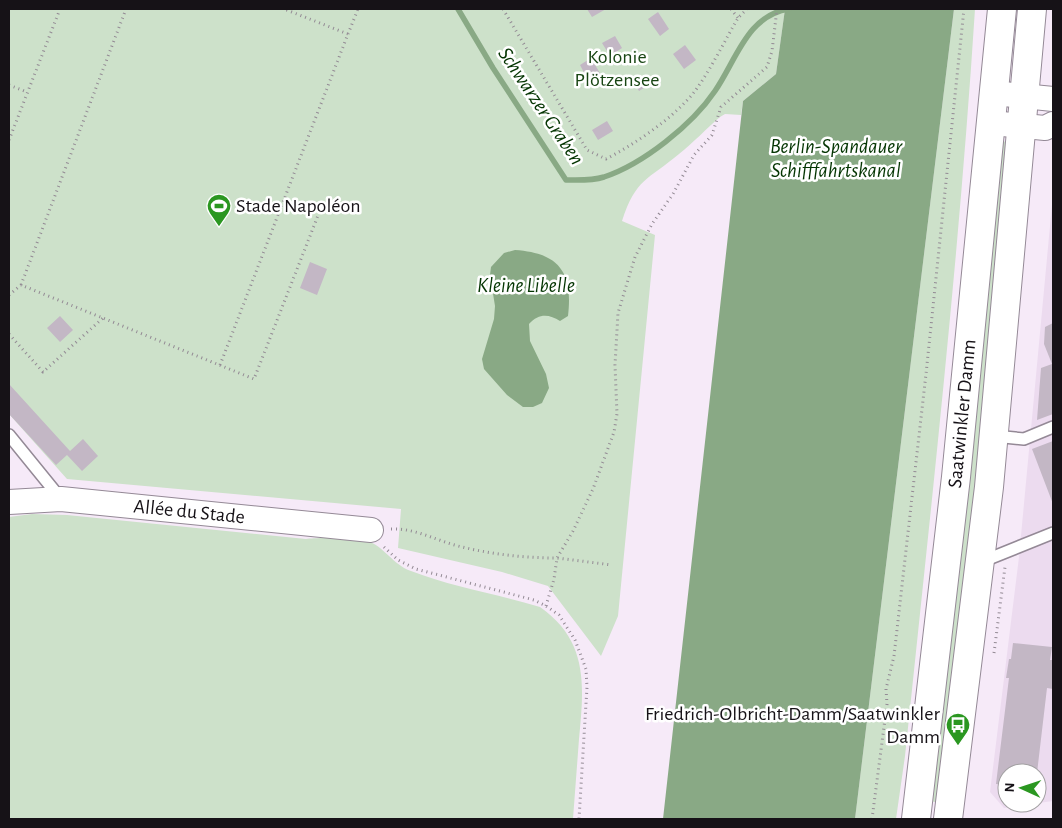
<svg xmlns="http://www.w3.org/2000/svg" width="1062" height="828" viewBox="0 0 1062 828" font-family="'Alegreya Sans',sans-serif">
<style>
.built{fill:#ecdbef;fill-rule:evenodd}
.green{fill:#cde1ca}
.water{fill:#89a985}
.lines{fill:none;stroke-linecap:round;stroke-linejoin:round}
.stream{stroke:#89a985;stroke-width:5.5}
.building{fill:#c3b7c5}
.service-casing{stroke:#948996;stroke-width:14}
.minor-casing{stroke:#948996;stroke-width:26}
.secondary-casing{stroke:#948996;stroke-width:30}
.path{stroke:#938a94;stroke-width:3;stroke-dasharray:1 4;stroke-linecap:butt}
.service{stroke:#fff;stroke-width:11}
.minor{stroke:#fff;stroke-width:24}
.secondary{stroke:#fff;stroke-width:28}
.labels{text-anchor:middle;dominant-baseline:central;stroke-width:5;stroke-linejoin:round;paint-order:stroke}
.park-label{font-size:20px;fill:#184513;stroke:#fff}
.poi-label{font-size:20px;fill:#161217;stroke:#fff;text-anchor:start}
.street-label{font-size:20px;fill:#161217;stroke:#fff}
.water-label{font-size:21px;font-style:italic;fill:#043502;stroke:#fff}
</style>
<rect width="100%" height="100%" fill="#f6eaf8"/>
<path class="built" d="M1053 194V801L1004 808 990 792 1019 557ZM1007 773H1037V803H1007Z"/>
<path class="green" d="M9 9H785L776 74 743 101 741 115 725 114 720 117C706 129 693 143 679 154 648 180 636 178 622 221L655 235 618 616 601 656 548 586 502 572 398 548 401 509 67 479 9 414Z
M954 9H975C959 259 931 507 905 756L896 819H855Z
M996 141 1011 142 995 324 942 804 927 800Z
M32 514 67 515 306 539C316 537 358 538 367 541 383 545 393 565 411 571 452 587 498 594 540 607 589 641 584 687 579 739 577 766 575 792 573 819H9V517Z"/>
<path class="water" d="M785 9H954L855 819H663L743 101 776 74Z
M515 250C560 253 573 273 568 316L560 321C549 314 539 313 529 324L530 341 546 374 549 388 542 403 533 407H523L507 395 484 369 482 359 494 319 495 306 490 275 491 267 504 253Z"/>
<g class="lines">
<path class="stream" d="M458 9 493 68 566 180C579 180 591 181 604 177 643 164 692 125 715 91 736 61 747 15 789 9"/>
</g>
<path class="building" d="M587 9H606L592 17Z
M658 12 669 29 660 36 648 19Z
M615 36 622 48 610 56 602 43Z
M685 45 696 60 684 69 673 54Z
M591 58 601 75 589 82 580 65Z
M645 75 650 84 639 91 634 82Z
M607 121 613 131 598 140 592 130Z
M310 262 327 269 317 295 300 288Z
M60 316 73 330 60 342 47 328Z
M1053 323V414L1037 420 1041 368 1052 364 1044 344 1045 327Z
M9 384 70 451 83 439 98 456 82 471 67 455 56 465 9 414Z
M1053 441V504L1032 449Z
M1013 643 1052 647 1050 660H1053V689L1047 688 1037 773H1007V785L996 784 1009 678H1006L1009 659H1011Z"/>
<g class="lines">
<defs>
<path id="service" d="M9 435 61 499
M994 436 1024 439 1053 427
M981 562 1053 533"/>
<g id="minor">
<path d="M994 93 1053 99"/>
<path d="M991 123 1045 128 1053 124"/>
<path id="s1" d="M9 502 61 499 371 530"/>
</g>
<g id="secondary">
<path id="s2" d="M916 819 956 477 1002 9"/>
<path d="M948 819 989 487 1032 9"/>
</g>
</defs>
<use href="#service" class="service-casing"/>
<use href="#minor" class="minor-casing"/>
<use href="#secondary" class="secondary-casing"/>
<path class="path" d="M503 9 587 150 606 159C635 144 675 117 695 91 711 69 724 42 738 18L747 9
M731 9 738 18
M348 34 358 9
M9 85 27 92
M9 140 60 9
M21 285 126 9
M9 295 21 285 254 379 319 213
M9 334 43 372 103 318
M220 365 348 34 284 9
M391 529C415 528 435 540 458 546 490 554 523 558 557 558L573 531 593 489 614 432 617 414 615 365 618 313 635 257 652 224 673 194 694 155 712 135 721 107 767 67 772 51 777 9
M384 547 398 560 416 569 534 600 546 606 559 615 575 640 586 669 587 687 579 819
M546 606 554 579 557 558 612 565
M994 653 1005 567
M872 819 887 704 886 689 894 656 926 374 964 9"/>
<use href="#service" class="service"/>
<use href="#minor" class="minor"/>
<use href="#secondary" class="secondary"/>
</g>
<defs>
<symbol id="stadium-pin" viewBox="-11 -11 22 30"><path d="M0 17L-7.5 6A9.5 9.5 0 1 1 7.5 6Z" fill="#2b9721" stroke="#fff"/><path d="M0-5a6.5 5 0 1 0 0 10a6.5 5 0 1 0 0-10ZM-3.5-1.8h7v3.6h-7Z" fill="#fff"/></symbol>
<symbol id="bus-pin" viewBox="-11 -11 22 30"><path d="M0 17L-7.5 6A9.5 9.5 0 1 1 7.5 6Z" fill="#2b9721" stroke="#fff"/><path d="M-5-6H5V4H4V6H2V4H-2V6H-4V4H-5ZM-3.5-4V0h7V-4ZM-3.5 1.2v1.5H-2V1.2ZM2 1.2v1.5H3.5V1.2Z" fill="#fff"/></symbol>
</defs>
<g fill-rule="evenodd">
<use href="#stadium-pin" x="205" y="192" width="28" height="38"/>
<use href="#bus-pin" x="944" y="711" width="28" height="38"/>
</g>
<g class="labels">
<g class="park-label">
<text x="617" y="57">Kolonie<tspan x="617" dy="23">Plötzensee</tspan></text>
</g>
<g class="poi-label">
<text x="236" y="206">Stade Napoléon</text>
<text x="940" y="714" text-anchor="end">Friedrich-Olbricht-Damm/Saatwinkler<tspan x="940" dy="23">Damm</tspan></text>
</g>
<g class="street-label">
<text stroke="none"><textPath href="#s2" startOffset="408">Saatwinkler Damm</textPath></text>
<text stroke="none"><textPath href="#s1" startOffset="181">Allée du Stade</textPath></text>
</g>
<g class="water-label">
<text transform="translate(541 106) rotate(56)">Schwarzer Graben</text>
<text x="836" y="146">Berlin-Spandauer<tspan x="836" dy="24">Schifffahrtskanal</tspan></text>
<text x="526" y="285">Kleine Libelle</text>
</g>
</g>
<rect width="1062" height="828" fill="none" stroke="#161217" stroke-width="20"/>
<g transform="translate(1022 788) rotate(273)"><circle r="24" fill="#ffffff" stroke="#a2a0a2"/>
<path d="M0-4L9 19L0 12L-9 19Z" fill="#2b9721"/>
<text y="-8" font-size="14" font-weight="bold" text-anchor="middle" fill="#161217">N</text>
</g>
</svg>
